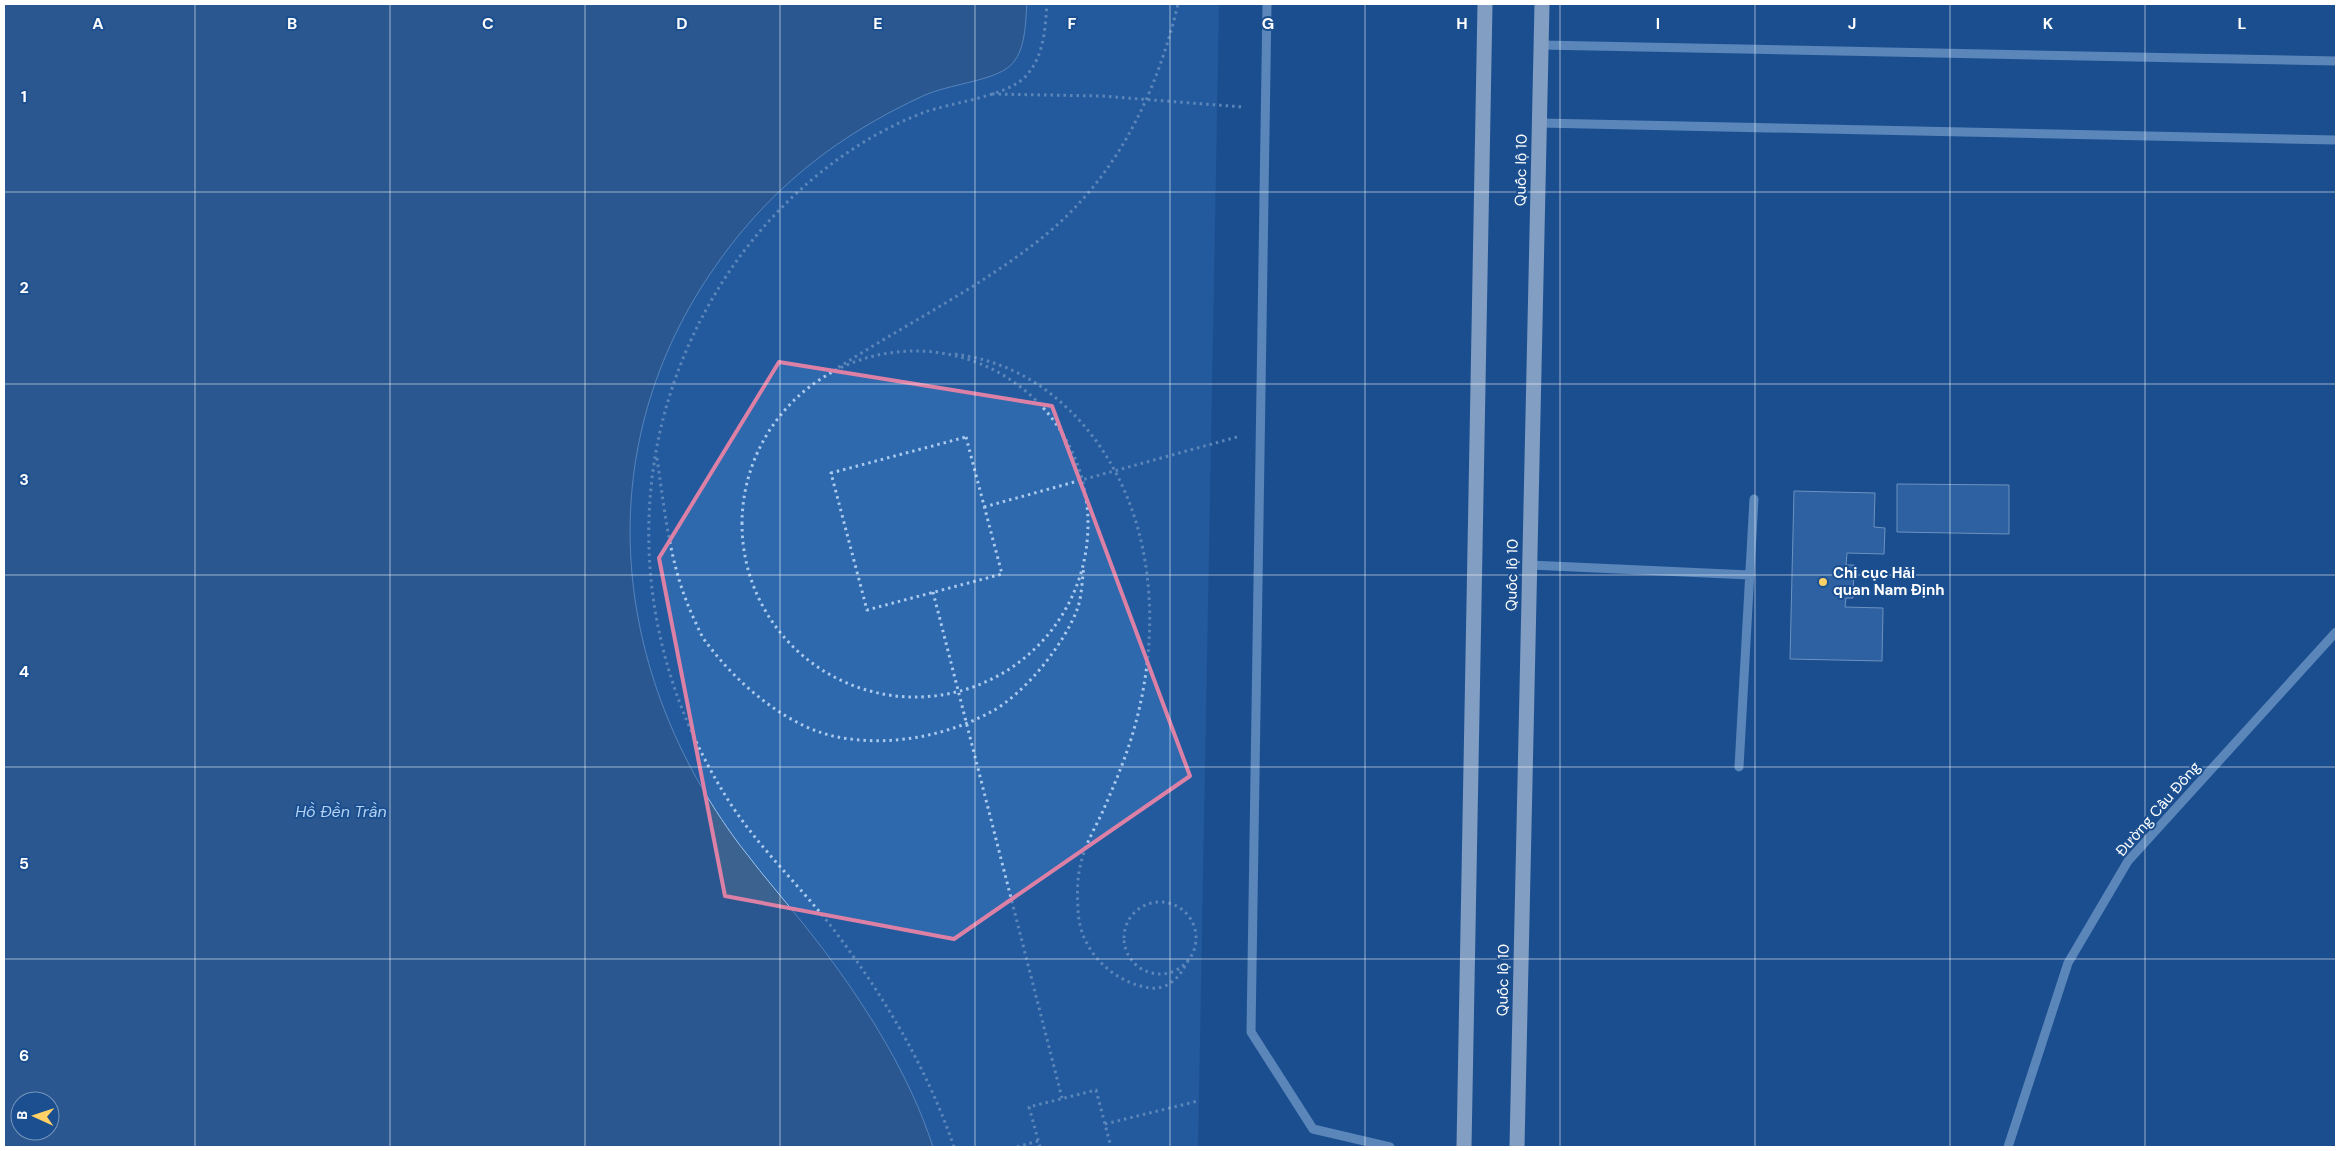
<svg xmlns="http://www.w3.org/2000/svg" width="2340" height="1151" viewBox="0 0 2340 1151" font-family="'DM Sans',sans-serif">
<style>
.green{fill:#2e69ad;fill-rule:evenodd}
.water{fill:#3c6290;stroke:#9cc4f0;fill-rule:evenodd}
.building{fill:#4478b7;stroke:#cfe3fa}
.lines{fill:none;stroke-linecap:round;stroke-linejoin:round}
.path{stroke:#a9c9ee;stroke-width:3;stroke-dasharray:2.5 4;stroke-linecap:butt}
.minor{stroke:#a9c9ee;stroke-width:9}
.highway{stroke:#fff;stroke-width:15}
.marked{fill:none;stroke:#dd80a5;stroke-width:4;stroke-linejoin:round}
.grid{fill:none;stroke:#fff;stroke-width:1;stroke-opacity:0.55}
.poi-dot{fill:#ffd166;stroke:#1b4f8f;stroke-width:2}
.labels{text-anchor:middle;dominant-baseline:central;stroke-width:4;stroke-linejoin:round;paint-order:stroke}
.street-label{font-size:15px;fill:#fff;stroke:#1b4f8f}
.poi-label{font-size:15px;font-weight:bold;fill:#fff;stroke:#1b4f8f;text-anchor:start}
.water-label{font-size:16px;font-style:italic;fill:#b5d3f5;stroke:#1b4f8f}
.grid-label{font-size:16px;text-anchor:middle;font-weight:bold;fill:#fff;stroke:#1b4f8f;stroke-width:4;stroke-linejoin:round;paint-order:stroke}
</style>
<rect width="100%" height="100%" fill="#1b4f8f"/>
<path class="green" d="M4 4H1219L1198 1147H4ZM20 1101H50V1131H20Z"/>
<path class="water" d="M4 4H1027C1025 25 1026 56 1006 69 988 81 948 85 925 95 835 136 765 192 710 274 588 455 612 673 739 844 766 880 796 913 823 949 868 1009 910 1076 933 1147H4ZM20 1101H50V1131H20Z"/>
<path class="building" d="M1897 484 2009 485V534L1897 532Z
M1794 491 1875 493 1874 527 1885 528 1884 554 1847 553 1846 565H1854L1853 598H1846L1845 607 1883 608 1882 661 1790 659Z"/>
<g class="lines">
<path class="path" d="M992 94 1101 96 1243 107
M742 524a173 173 0 1 1 346 0a173 173 0 1 1-346 0Z
M955 354C1006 361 1045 383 1080 421 1156 506 1164 630 1132 736 1124 762 1113 788 1102 813 1095 828 1086 843 1082 859 1077 875 1077 893 1078 909 1079 944 1102 972 1134 984 1143 987 1153 990 1162 987 1175 983 1182 972 1188 961
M833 371C900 327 974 291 1038 241 1115 181 1156 96 1178 4
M966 437 1002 574 867 610 831 473Z
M657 458C665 513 670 568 694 619 698 627 701 636 706 642 737 684 790 730 843 738 892 746 945 736 989 713 1024 695 1065 644 1078 607 1082 595 1082 579 1084 566
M984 507 1237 437
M933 592 1062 1098
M1124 938a36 36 0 1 1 72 0a36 36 0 1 1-72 0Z
M1105 1124 1198 1101
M954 1147C927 1068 884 996 834 930 802 888 764 853 734 809 623 641 618 433 733 266 780 199 848 141 925 112 950 103 1007 96 1025 77 1044 57 1045 30 1047 4
M1017 1147 1038 1141
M1040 1147 1029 1107 1096 1090 1111 1147"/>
<path class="minor" d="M1267 4 1251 1032 1313 1129 1390 1147
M1541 45 2336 61
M1540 123 2336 140
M1530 565 1750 575
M1739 767 1754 499
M2008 1147 2068 963 2128 861 2336 632"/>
<path class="highway" d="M1464 1147 1485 4
M1517 1147 1542 4"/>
</g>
<path d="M0 0H2340V1151H0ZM779 362 1052 406 1190 776 954 939 725 896 659 558Z" fill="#1b4f8f" fill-opacity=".55" fill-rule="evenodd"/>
<path class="marked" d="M779 362 1052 406 1190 776 954 939 725 896 659 558Z"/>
<path class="grid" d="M195 4V1147M390 4V1147M585 4V1147M780 4V1147M975 4V1147M1170 4V1147M1365 4V1147M1560 4V1147M1755 4V1147M1950 4V1147M2145 4V1147M4 192H2336M4 384H2336M4 575H2336M4 767H2336M4 959H2336"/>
<circle class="poi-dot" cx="1823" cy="582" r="5"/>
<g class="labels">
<g class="street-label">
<text transform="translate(1521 170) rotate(-89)">Quốc lộ 10</text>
<text transform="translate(1512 575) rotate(-89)">Quốc lộ 10</text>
<text transform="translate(2158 809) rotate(-49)">Đường Cầu Đông</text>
<text transform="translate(1503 980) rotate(-89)">Quốc lộ 10</text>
</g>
<g class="poi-label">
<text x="1833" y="573">Chi cục Hải<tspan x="1833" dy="17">quan Nam Định</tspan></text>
</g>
<g class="water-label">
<text x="341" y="811">Hồ Đền Trần</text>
</g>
</g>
<g class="grid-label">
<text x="98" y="29">A</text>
<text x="292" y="29">B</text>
<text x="488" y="29">C</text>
<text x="682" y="29">D</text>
<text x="878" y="29">E</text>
<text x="1072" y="29">F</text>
<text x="1268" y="29">G</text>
<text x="1462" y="29">H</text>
<text x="1658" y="29">I</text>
<text x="1852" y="29">J</text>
<text x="2048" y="29">K</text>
<text x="2242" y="29">L</text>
<text x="24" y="102">1</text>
<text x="24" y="293">2</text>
<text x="24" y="485">3</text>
<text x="24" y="677">4</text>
<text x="24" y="869">5</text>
<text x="24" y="1061">6</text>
</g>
<rect width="2340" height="1151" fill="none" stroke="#ffffff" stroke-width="10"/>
<g transform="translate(35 1116) rotate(273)"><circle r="24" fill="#1b4f8f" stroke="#7695bc"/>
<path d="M0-4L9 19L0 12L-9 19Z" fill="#ffd166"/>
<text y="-8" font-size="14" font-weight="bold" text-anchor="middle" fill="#ffffff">B</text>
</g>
</svg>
